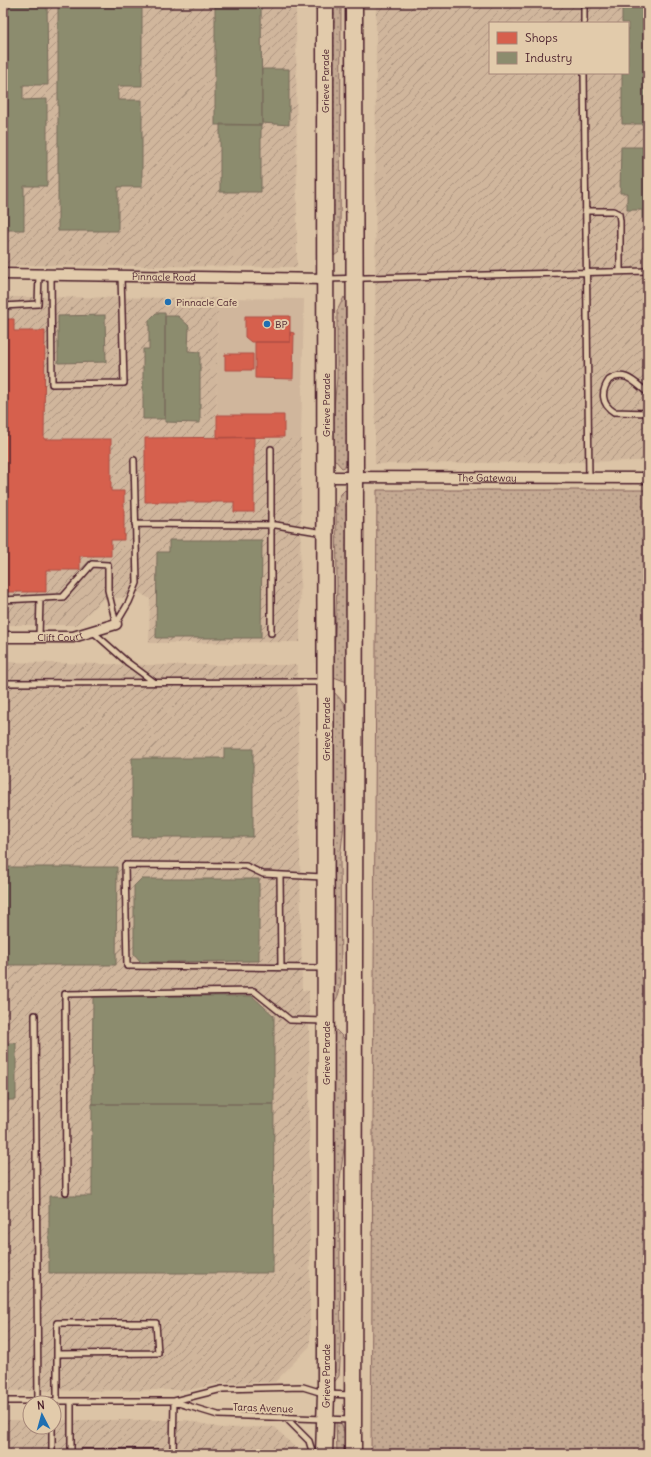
<svg xmlns="http://www.w3.org/2000/svg" width="651" height="1457" viewBox="0 0 651 1457" font-family="Delius,sans-serif">
<style>
.built{fill:#d0b69c}
.industrial{fill:url(#industrial-furrows);fill-rule:evenodd}
.grass{fill:url(#grass-dots);stroke:#87645e}
.shops{fill:#d6604d;stroke:#ac4c43}
.industry{fill:#8c8c6e;stroke:#786b5a}
.lines{fill:none;stroke-linecap:round;stroke-linejoin:round}
.lane-casing{stroke:#4a1f2b;stroke-width:8}
.street-casing{stroke:#4a1f2b;stroke-width:13}
.primary-casing{stroke:#4a1f2b;stroke-width:19}
.lane{stroke:#e2cbab;stroke-width:5}
.street{stroke:#e2cbab;stroke-width:10}
.primary{stroke:#e2cbab;stroke-width:16}
.poi-dot{fill:#1f6fb2;stroke:#e2cbab;stroke-width:1.5}
.labels{text-anchor:middle;dominant-baseline:central;stroke-width:4;stroke-linejoin:round;paint-order:stroke}
.street-label{font-size:10px;fill:#4a1f2b;stroke:#e2cbab}
.poi-label{font-size:10px;fill:#4a1f2b;stroke:#e2cbab;text-anchor:start}
</style>
<defs>
<pattern id="industrial-furrows" width="10" height="10" patternUnits="userSpaceOnUse"><rect width="10" height="10" fill="#d0b69c"/><path d="M-1 1l2-2M0 10L10 0M9 11l2-2" fill="none" stroke="#ab937f"/></pattern>
<pattern id="grass-dots" width="8" height="8" patternUnits="userSpaceOnUse"><rect width="8" height="8" fill="#c4a992"/><path d="M2 2h.1M6 6h.1" fill="none" stroke="#a18977" stroke-width="1.8" stroke-linecap="round"/></pattern>
</defs>
<rect width="100%" height="100%" fill="#dcc4a6"/>
<filter id="ink" filterUnits="userSpaceOnUse"><feTurbulence type="fractalNoise" baseFrequency=".025" numOctaves="2"/><feDisplacementMap in="SourceGraphic" scale="8" xChannelSelector="R" yChannelSelector="G"/><feConvolveMatrix kernelMatrix="1 2 1 2 8 2 1 2 1" color-interpolation-filters="sRGB"/></filter>
<g filter="url(#ink)">
<path class="built" d="M218 298 304 299 301 439 216 440Z"/>
<path class="industrial" d="M3 3H296L297 267 3 265Z
M376 3H648V461L375 464ZM490 23H628V73H490Z
M3 297 218 298 216 440 301 439 300 642 149 643 150 599 132 588 129 597 103 599 76 625H3Z
M3 662 149 665H297L302 990 309 991 310 1346 275 1382 220 1383 189 1390 3 1391Z
M3 1420H30V1427H54V1420H186L221 1428 275 1427 301 1454H3Z"/>
<path class="grass" d="M330 3H341L340 246 339 252 334 256 332 255Z
M344 297 347 302V466L342 468 334 459 331 437 337 378V311Z
M345 490 347 492V682L331 676 335 637 337 586 336 507 341 494Z
M377 490H648V1454H371Z
M332 690 344 703 346 714V808L340 858 341 980C340 989 339 998 332 1005Z
M333 1027 344 1038 347 1047V1063L346 1133 339 1186 341 1347 339 1376 332 1385Z
M336 1422H340C346 1431 346 1444 346 1454H337Z"/>
<path class="shops" d="M245 316H290V342H251L245 337Z
M3 319H14V331H45L44 439H111V491H124V540H111V556H80V570H46V592H3Z
M290 332 294 333 293 379 255 378V342H290Z
M225 354H253V370H225Z
M217 415H284V437L217 438Z
M254 437V512H234V502H145V438Z"/>
<path class="industry" d="M3 3H47L48 85H23V100L47 99V186H24V230H3Z
M58 3H142V86H118V100H142V187H118V231H58Z
M215 3H261L262 125H215Z
M622 3H648V124H622V73H628V23H622Z
M262 69H289V125L262 123Z
M220 124 261 125V192H220Z
M621 147H648V218H642V210H627V193H620Z
M156 313H165V419H143V349H149V320Z
M105 315 106 362 58 363V316Z
M165 316H178L189 326 188 351 200 352V423L165 422Z
M169 540H262L261 638H156L157 552H169Z
M224 749H253V837H132V758H224Z
M3 867H117L116 965H3Z
M141 879H259V961L141 962 134 954V886Z
M93 996H252L274 1016V1104H92Z
M3 1043H16V1100H3Z
M92 1104H274L273 1273H49V1196H92Z"/>
<g class="lines">
<defs>
<path id="lane" d="M584 23V3
M584 73 589 478
M585 211H613L619 214 620 221V271
M51 275 52 384 124 383 121 276
M327 279 648 271
M3 306 38 304 39 275
M648 393C636 384 625 369 609 380 601 391 601 404 614 412L648 413
M271 449V633
M135 524 276 525 324 533
M3 600 63 597 92 564 108 565V590L116 624
M116 624 129 602 137 583 134 460
M92 631 127 662 154 682
M39 637 40 599
M3 683 324 682
M280 875 281 967
M323 877 263 874 246 866 125 865 127 966 323 968
M35 1015 38 1402
M66 1192 65 994 254 991 290 1020 325 1021
M57 1354 158 1353 156 1323H57V1401
M3 1401H174L222 1389 303 1387 326 1394 351 1395
M71 1402V1454
M175 1402 218 1415 351 1420
M285 1417 309 1441 313 1454
M83 1452H173
M52 1454V1427
M173 1454 174 1401"/>
<g id="street">
<path id="s1" d="M3 274 326 279"/>
<path id="s2" d="M326 477 648 478"/>
<path id="s3" d="M3 637H73L116 624"/>
</g>
<g id="primary">
<path id="s4" d="M324 1454 326 1394 325 3"/>
<path d="M353 1454 355 476 354 3"/>
</g>
</defs>
<use href="#lane" class="lane-casing"/>
<use href="#street" class="street-casing"/>
<use href="#primary" class="primary-casing"/>
<use href="#lane" class="lane"/>
<use href="#street" class="street"/>
<use href="#primary" class="primary"/>
</g>
</g>
<g class="poi-dot">
<circle cx="168" cy="302" r="4"/>
<circle cx="267" cy="324" r="4"/>
</g>
<g class="labels">
<g class="street-label">
<text transform="translate(325 81) rotate(-90)">Grieve Parade</text>
<text stroke="none"><textPath href="#s1" startOffset="161">Pinnacle Road</textPath></text>
<text transform="translate(326 405) rotate(-90)">Grieve Parade</text>
<text stroke="none"><textPath href="#s2" startOffset="161">The Gateway</textPath></text>
<text stroke="none"><textPath href="#s3" startOffset="57">Clift Court</textPath></text>
<text transform="translate(326 729) rotate(-90)">Grieve Parade</text>
<text transform="translate(326 1053) rotate(-90)">Grieve Parade</text>
<text stroke="none"><textPath href="#s4" startOffset="78">Grieve Parade</textPath></text>
<text transform="translate(263 1408) rotate(2)">Taras Avenue</text>
</g>
<g class="poi-label">
<text x="176" y="302">Pinnacle Cafe</text>
<text x="275" y="324">BP</text>
</g>
</g>
<rect width="651" height="1457" fill="none" stroke="#e2cbab" stroke-width="16"/>
<rect x="8" y="8" width="635" height="1441" fill="none" stroke="#4a1f2b" stroke-width="1.5" filter="url(#ink)"/>
<rect x="489" y="22" width="140" height="52" fill="#e2cbab" stroke="#a58678"/>
<rect x="497" y="32" width="20" height="12" fill="#d6604d" stroke="#a58678"/>
<text x="525" y="42" font-size="12" fill="#4a1f2b">Shops</text>
<rect x="497" y="52" width="20" height="12" fill="#8c8c6e" stroke="#a58678"/>
<text x="525" y="62" font-size="12" fill="#4a1f2b">Industry</text>
<g transform="translate(42 1415) rotate(354)"><circle r="19" fill="#e2cbab" stroke="#a58678"/>
<path d="M0-3L7 15L0 10L-7 15Z" fill="#1f6fb2"/>
<text y="-6" font-size="11" font-weight="bold" text-anchor="middle" fill="#4a1f2b">N</text>
</g>
</svg>
